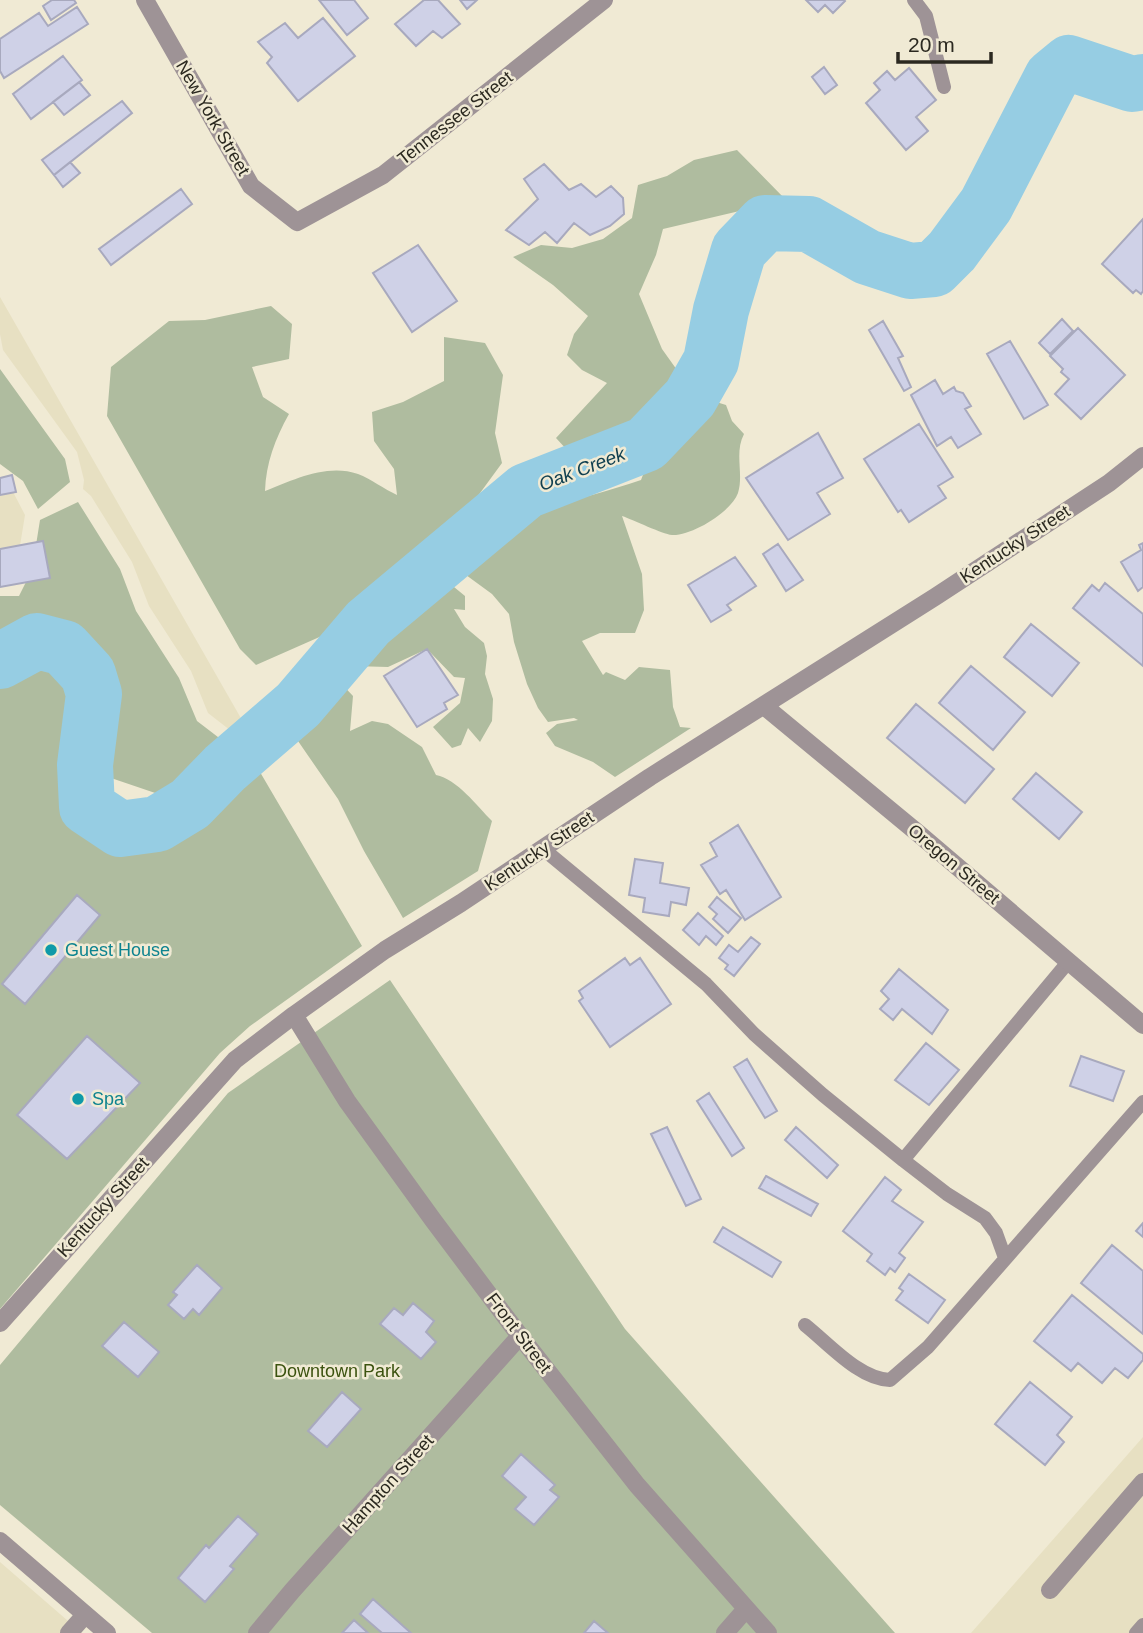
<svg xmlns="http://www.w3.org/2000/svg" width="1143" height="1633" viewBox="0 0 1143 1633" font-family="Helvetica,sans-serif">
<style>
.built{fill:#e7e0c2}
.green{fill:#afbc9f}
.lines{fill:none;stroke-linecap:round;stroke-linejoin:round}
.river{stroke:#96cde3;stroke-width:56}
.building{fill:#cfd1e7;stroke:#a8a9be;stroke-width:2}
.service{stroke:#9e9396;stroke-width:14}
.minor{stroke:#9e9396;stroke-width:18}
.tertiary{stroke:#9e9396;stroke-width:18}
.culture-dot{fill:#0f9aa8;stroke:#f0ead4;stroke-width:2.5}
.labels{text-anchor:middle;dominant-baseline:central;stroke-width:5;stroke-linejoin:round;paint-order:stroke}
.street-label{font-size:18px;fill:#2b2920;stroke:#f0ead4}
.culture-label{font-size:18px;fill:#0d838f;stroke:#f0ead4;text-anchor:start}
.park-label{font-size:18px;fill:#3b520f;stroke:#f0ead4}
.water-label{font-size:19px;font-style:italic;fill:#114151;stroke:#f0ead4}
</style>
<rect width="100%" height="100%" fill="#f0ead4"/>
<path class="built" d="M0 297 254 741H244L208 713 191 671 149 606 132 562 91 496 83 489 84 480 77 452 3 350 0 334Z
M0 482 12 490 25 515 17 564 0 582Z
M1143 1437V1633H971Z
M0 1562 75 1627 82 1633H0Z"/>
<path class="green" d="M737 150 786 200 663 229 656 255 639 294 662 349 677 370 682 394 661 421 610 446 568 451 556 438 607 383 582 370 567 355 574 334 588 316 553 285 513 257 541 245 572 248 603 239 632 218 638 185 667 176 694 160Z
M271 306 292 324 289 359 252 367 263 397 289 414C275 439 266 463 265 491 293 480 327 463 358 474 371 479 384 489 397 495L394 469 374 441 372 412 403 402 444 381V337L485 343 503 375 495 433 502 463 472 504 398 567 358 615 324 635 256 665 240 649 107 416 111 367 169 321 205 320Z
M0 369 65 459 70 482 38 509 23 481 0 464Z
M700 397 726 405 732 421 744 434C734 453 744 474 738 493 731 512 692 536 672 535 662 534 634 520 622 516L642 574 644 610 635 633H600L582 641 603 675 606 672 625 680 639 667 670 670 673 707 680 727 691 728 615 777 593 762 555 746 546 733 557 724 578 720 574 718 548 722 538 708 527 684 514 642 509 614 492 594 466 575 463 554C488 537 514 519 543 510 575 499 609 491 641 480L649 459Z
M78 502 120 569 136 611 179 678 197 721 231 747 204 775 167 797 111 778 97 758 105 720 106 683 61 633 17 644 0 652V596H19L32 570 40 520Z
M443 578 465 596V610L454 609 465 627 484 643 487 656 485 674 493 699 492 721 480 742 468 728 461 745 452 748 433 727 460 703 465 678 454 677 427 649 388 667 352 666C356 650 366 641 383 637 392 620 402 608 423 609L425 583Z
M41 649 62 659 81 677 84 692 75 761 79 810 121 837 158 833 198 807 250 755 362 946 250 1026 220 1053 0 1309V672Z
M335 677 353 696 350 731 372 721 388 724 422 747 436 775C457 779 477 806 492 821L478 871 403 918 364 851 338 799 298 741Z
M390 980 625 1329 895 1633H152L0 1505V1365L228 1093Z"/>
<g class="lines">
<path class="river" d="M0 661 37 641 64 648 88 674 94 694 85 765 87 807 120 829 157 824 190 804 225 768 298 705 368 623 526 491 646 444 690 398 711 361 721 310 739 250 765 223 809 224 867 257 910 271 934 269 952 251 986 205 1052 77 1069 63 1132 84 1143 82"/>
</g>
<path class="building" d="M52 0H74L76 3 51 20 43 6Z
M319 0H354L368 18 347 35Z
M424 0H438L460 24 442 38 433 31 416 46 395 24Z
M460 0H477L467 9Z
M806 0H844L845 1 833 13 825 5 818 12Z
M77 7 88 24 4 78 0 71V39L39 13 48 26Z
M323 18 355 56 298 101 267 63 272 57 258 42 285 23 298 38Z
M63 56 82 80 31 119 13 94Z
M824 67 837 85 825 94 812 77Z
M909 68 936 100 916 117 928 131 906 150 866 103 880 90 874 83 887 71 895 80Z
M79 82 90 95 64 115 53 102Z
M122 101 132 113 54 175 42 160Z
M70 162 80 173 63 187 54 175Z
M544 164 569 190 581 184 596 197 611 186 623 198 624 214 610 226 590 235 574 223 557 243 545 232 529 245 506 230 538 199 524 179Z
M181 189 192 204 111 265 99 249Z
M1143 219V291L1141 294 1136 290 1133 293 1102 264Z
M418 245 457 301 412 332 373 273Z
M1062 319 1073 331 1050 354 1039 343Z
M883 321 903 356 898 358 911 387 904 391 869 330Z
M1078 328 1125 375 1081 419 1055 394 1069 379 1061 372 1063 369 1050 356Z
M1010 341 1048 405 1024 419 987 354Z
M935 380 943 394 954 387 956 391 963 393 971 406 965 409 981 434 958 448 951 437 937 446 911 395Z
M919 424 953 477 938 486 946 498 909 522 901 510 898 512 864 459Z
M818 433 843 478 817 493 830 514 788 540 746 478Z
M12 475 16 492 0 495V478Z
M43 541 50 578 0 587V549Z
M1143 543V587L1138 591 1121 562 1141 550 1139 545Z
M778 544 803 580 786 591 763 554Z
M735 557 756 586 727 605 731 610 711 622 688 585Z
M1105 583 1143 614V666L1073 608 1092 585 1099 591Z
M1031 624 1079 663 1052 696 1004 657Z
M427 649 458 695 444 703 447 709 417 727 384 676Z
M971 666 1025 712 993 750 939 703Z
M916 704 994 769 965 803 887 738Z
M1036 773 1082 812 1059 839 1013 799Z
M738 825 781 897 745 920 726 890 720 894 701 865 717 856 710 843Z
M635 859 663 863 660 883 689 888 686 905 671 902 669 916 643 912 645 898 629 895Z
M77 895 100 915 25 1004 2 984Z
M717 897 741 918 728 933 713 919 717 914 709 907Z
M698 913 723 936 716 945 706 936 699 945 683 930Z
M751 937 760 944 734 976 725 969 728 965 719 958 729 945 738 952Z
M625 958 630 965 640 958 671 1004 610 1047 579 1001 583 998 579 991Z
M899 969 948 1010 932 1034 902 1009 893 1020 880 1009 889 999 881 991Z
M87 1036 140 1083 67 1159 17 1115Z
M926 1043 959 1070 929 1105 895 1080Z
M1081 1056 1124 1071 1113 1101 1070 1086Z
M747 1059 777 1111 765 1118 734 1067Z
M709 1093 744 1148 732 1156 697 1101Z
M667 1127 701 1199 686 1206 651 1134Z
M796 1127 838 1165 827 1178 785 1140Z
M766 1176 818 1204 811 1216 759 1188Z
M885 1177 901 1190 892 1201 923 1222 899 1253 905 1258 895 1272 890 1268 885 1275 867 1261 872 1254 843 1231Z
M1143 1223V1237L1136 1231Z
M723 1227 781 1262 772 1277 714 1242Z
M1112 1245 1143 1271V1334L1081 1283Z
M197 1265 222 1288 199 1315 193 1309 184 1319 168 1305 177 1295 173 1292Z
M909 1274 945 1300 928 1323 896 1300 903 1291 899 1288Z
M1072 1295 1143 1354V1360L1128 1378 1115 1368 1102 1383 1078 1363 1071 1371 1034 1341Z
M413 1303 434 1321 426 1332 436 1342 421 1359 380 1324 394 1308 403 1315Z
M124 1322 159 1352 138 1377 102 1346Z
M1030 1382 1072 1417 1057 1435 1064 1442 1045 1465 995 1424Z
M342 1392 361 1409 327 1447 308 1431Z
M521 1454 555 1485 550 1490 559 1497 534 1525 515 1509 526 1497 502 1476Z
M238 1516 258 1534 230 1566 234 1569 205 1602 178 1578 206 1545 209 1548Z
M373 1599 411 1633H382L360 1614Z
M354 1620 368 1633H342Z
M594 1621 608 1633H584Z"/>
<g class="lines">
<path class="service" d="M914 0 926 16 944 87
M542 848 706 984 754 1034 823 1095 903 1160 947 1194 985 1218 996 1233 1005 1258
M903 1160 1069 961
M805 1325C829 1344 859 1379 890 1380L928 1347 1143 1102
M1136 1633 1143 1625"/>
<path class="minor" d="M145 0 251 186 297 222 383 175 604 0
M764 706 919 834 1143 1025
M294 1015 347 1101 433 1220 520 1336 637 1485 768 1633
M0 1323 235 1060 294 1015 385 950 461 903 650 777 935 597 1109 483 1143 456
M1050 1590 1143 1482
M69 1633 85 1615
M257 1633 292 1591 520 1336
M725 1633 746 1609"/>
<path class="tertiary" d="M0 1541 107 1633"/>
</g>
<g class="culture-dot">
<circle cx="51" cy="950" r="7"/>
<circle cx="78" cy="1099" r="7"/>
</g>
<g class="labels">
<g class="street-label">
<text transform="translate(213 118) rotate(60)">New York Street</text>
<text transform="translate(455 118) rotate(-38)">Tennessee Street</text>
<text transform="translate(1015 544) rotate(-33)">Kentucky Street</text>
<text transform="translate(539 851) rotate(-34)">Kentucky Street</text>
<text transform="translate(954 864) rotate(40)">Oregon Street</text>
<text transform="translate(103 1207) rotate(-48)">Kentucky Street</text>
<text transform="translate(519 1333) rotate(53)">Front Street</text>
<text transform="translate(388 1484) rotate(-48)">Hampton Street</text>
</g>
<g class="culture-label">
<text x="65" y="950">Guest House</text>
<text x="92" y="1099">Spa</text>
</g>
<g class="park-label">
<text x="337" y="1371">Downtown Park</text>
</g>
<g class="water-label">
<text transform="translate(582 469) rotate(-21)">Oak Creek</text>
</g>
</g>
<path d="M898 52v10h93v-10" fill="none" stroke="#2b2920" stroke-width="3.5"/>
<text x="908" y="52" font-size="21" fill="#2b2920" stroke="#f0ead4" stroke-width="5" paint-order="stroke">20 m</text>
</svg>
